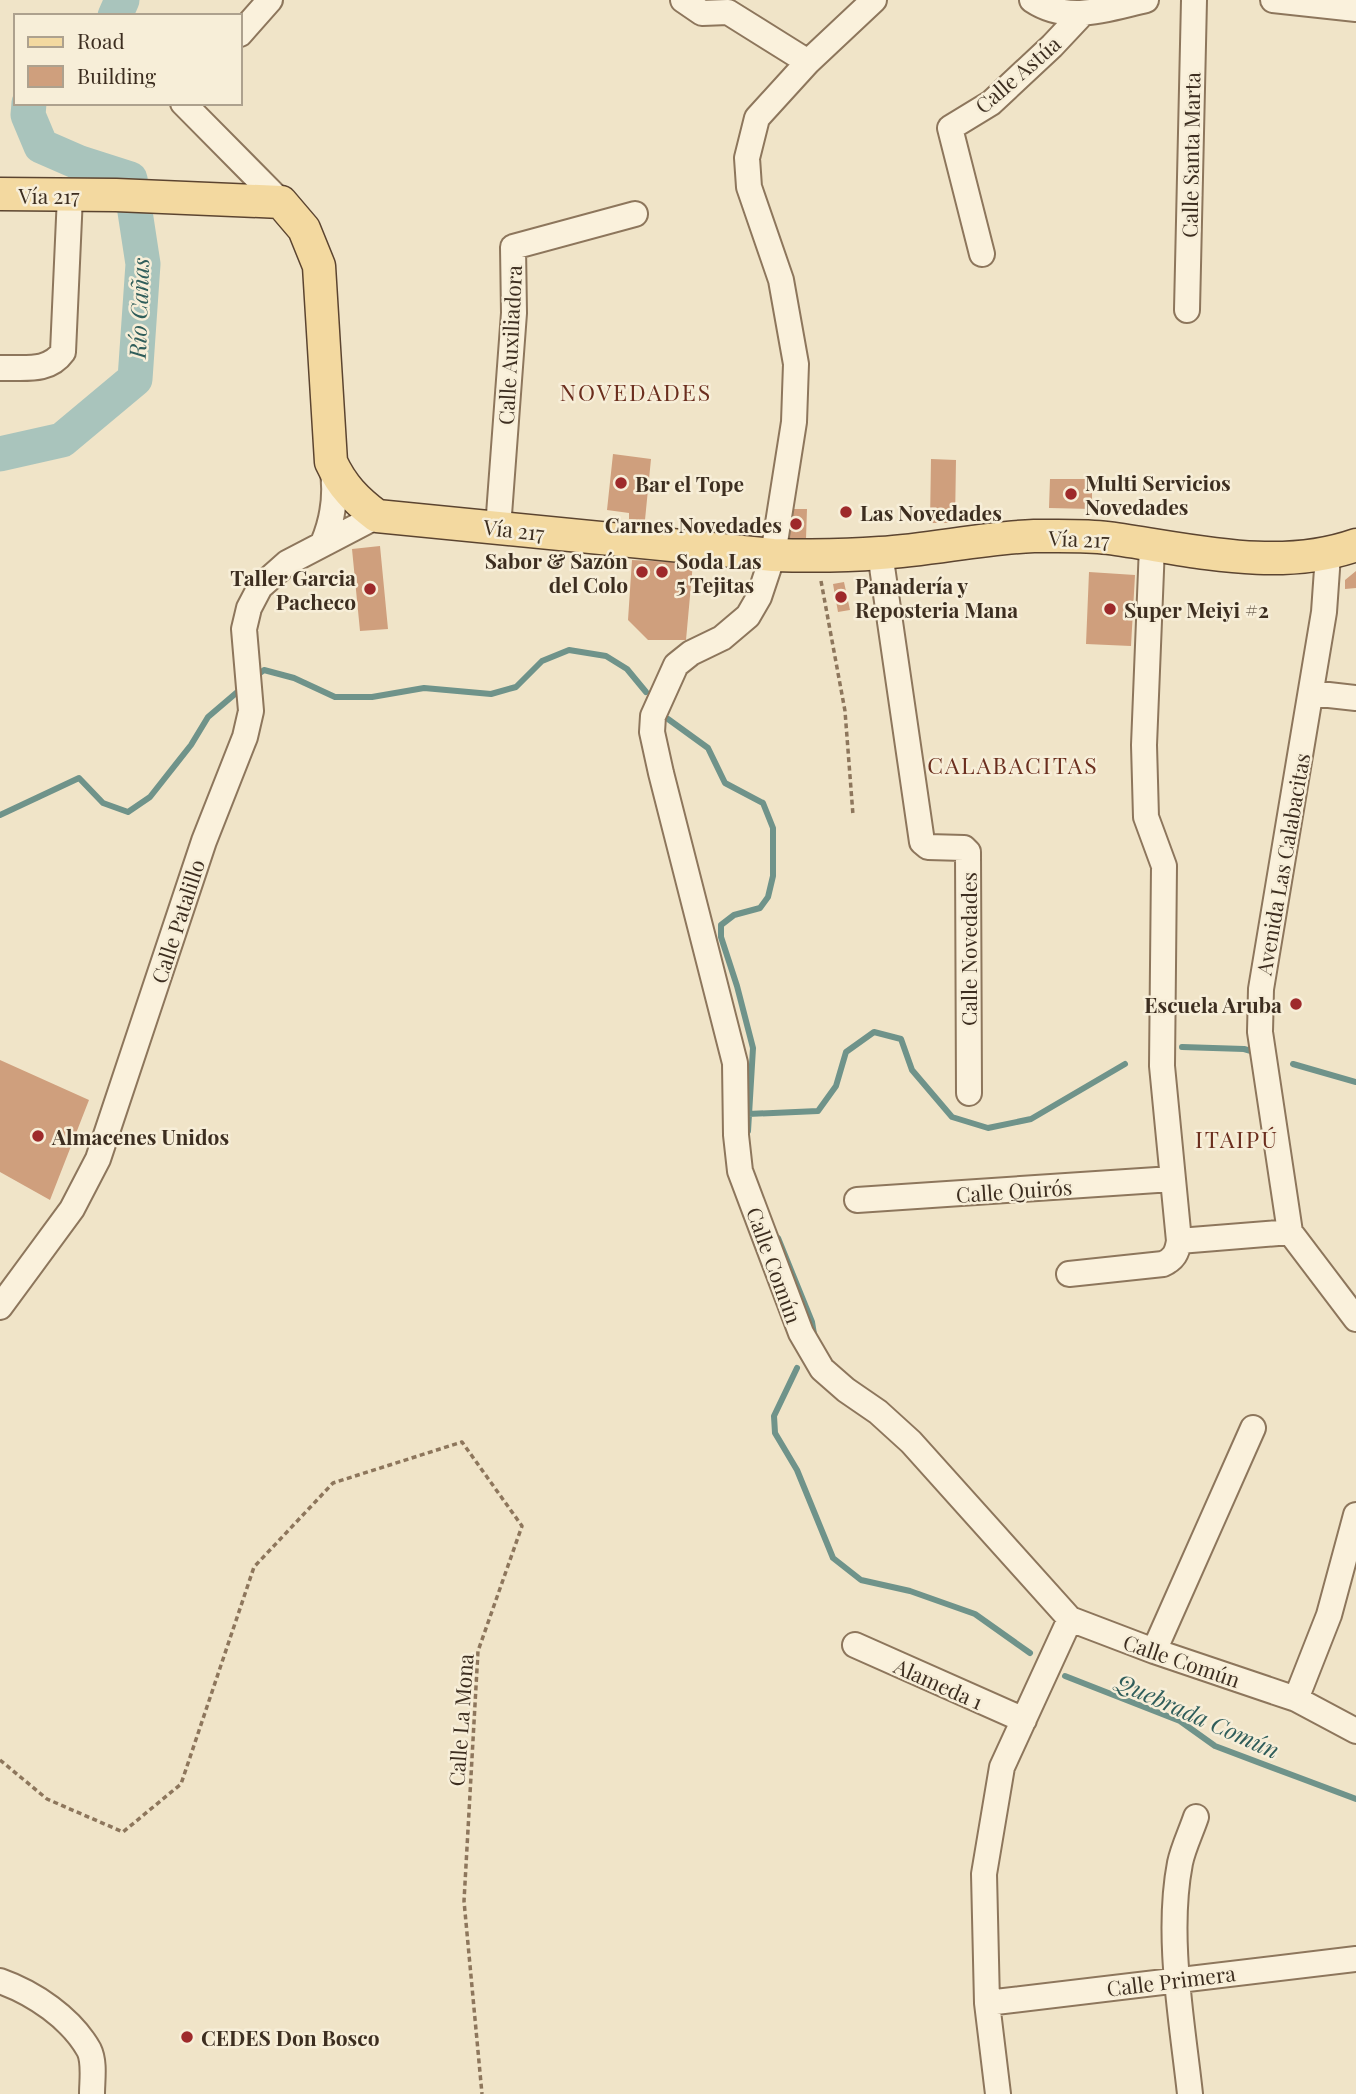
<svg xmlns="http://www.w3.org/2000/svg" width="1356" height="2094" viewBox="0 0 1356 2094" font-family="'Playfair Display',serif">
<style>
.lines{fill:none;stroke-linecap:round;stroke-linejoin:round}
.stream{stroke:#6f938a;stroke-width:6}
.river{stroke:#a9c4bc;stroke-width:35}
.building{fill:#cf9f7d}
.minor-casing{stroke:#8d765c;stroke-width:28}
.major-casing{stroke:#5b4430;stroke-width:35}
.path{stroke:#8d765c;stroke-width:3.5;stroke-dasharray:5 3.5;stroke-linecap:butt}
.minor{stroke:#faf1dc;stroke-width:24}
.major{stroke:#f3d9a0;stroke-width:32}
.poi-dot{fill:#9e2a2b;stroke:#f7eed8;stroke-width:2.5}
.labels{text-anchor:middle;dominant-baseline:central;stroke-width:5;stroke-linejoin:round;paint-order:stroke}
.street-label{font-size:21px;fill:#3d2e20;stroke:#f7eed8}
.poi-label{font-size:21px;font-weight:bold;fill:#3d2e20;stroke:#f7eed8;text-anchor:start}
.water-label{font-size:23px;font-style:italic;fill:#2f5d5a;stroke:#f7eed8}
.neighbourhood-label{font-size:23px;letter-spacing:2px;fill:#6b2e1e;stroke:#f7eed8}
</style>
<rect width="100%" height="100%" fill="#f0e4c8"/>
<g class="lines">
<path class="stream" d="M255 677 264 670 294 678 335 697H372L424 688 491 694 516 687 542 661 569 650 606 656 627 669 646 692
M668 719 708 748 725 783 763 803 773 828V876L768 897 760 908 734 915 721 925V937L737 986 753 1048 748 1131
M0 815 79 778 103 803 128 812 150 797 191 745 208 717 242 688
M1182 1047 1244 1049 1258 1053
M1293 1064 1356 1082
M748 1114 818 1111 836 1086 846 1052 874 1032 901 1039 912 1070 952 1117 988 1128 1031 1119 1125 1064
M778 1238 812 1322 814 1334
M797 1368 774 1416 775 1433 797 1470 833 1558 861 1580 910 1591 975 1614 1030 1653
M1065 1676 1180 1721 1215 1746 1356 1799"/>
<path class="river" d="M115 16 122 0
M0 454 62 440 135 379 143 264 130 179 80 163 41 146 28 115 29 103"/>
</g>
<path class="building" d="M613 454 651 459 645 520 629 519V513L607 510Z
M931 459 956 460 955 523H930Z
M1050 479H1092V509L1049 508Z
M786 509H807L806 539 786 538Z
M380 546 388 629 360 631 352 549Z
M632 560 693 563 686 640H648L628 620Z
M1356 571V588L1345 589V580Z
M1089 572 1135 575 1131 646 1086 644Z
M844 582 850 610 838 612 833 584Z
M0 1060 89 1100 50 1200 0 1172Z"/>
<g class="lines">
<defs>
<path id="minor" d="M683 0 702 13 728 12 808 62
M874 0 808 62 757 118 747 158 749 187 781 280 796 364 794 422 773 555 759 597 748 616 722 638 691 653 676 665 653 716 652 732 661 773 735 1063 736 1135 740 1171 801 1333 822 1369 846 1390 878 1412 911 1442 1070 1619 1154 1651 1296 1699 1356 1731
M1032 0C1068 24 1107 9 1146 0
M1273 0 1356 9
M240 34 270 0
M183 103 281 202
M982 254 950 128 991 103 1052 46 1083 13
M1187 310 1194 0
M0 368C24 367 48 373 63 352L70 196
M498 528 514 313 513 247 635 214
M323 543C334 517 337 493 332 465
M880 553 922 842 928 847 964 848 968 852 969 1093
M1328 555 1324 612 1261 989 1260 1032 1290 1232 1356 1319
M1311 693 1356 698
M857 1200 1172 1179
M1179 1241 1290 1232
M1069 1274 1163 1264C1174 1259 1177 1253 1179 1241L1162 1066 1164 866 1146 817 1144 745 1152 546
M0 1307 72 1209 98 1159 204 841 245 737 251 711 244 629 249 608 260 587 287 563 377 516
M855 1645 1024 1720
M1154 1651 1253 1428
M1296 1699 1329 1615 1356 1515
M0 1981C34 1993 71 2018 89 2050 95 2062 92 2081 92 2094
M987 2003 1356 1959
M998 2094 987 2003 984 1874 1002 1767 1070 1619
M1190 2094C1182 2020 1166 1936 1180 1863 1183 1848 1191 1832 1196 1817"/>
<path id="major" d="M0 194 116 195 281 202 304 229 319 266 331 462C342 486 356 500 377 516L773 555C809 556 844 556 880 553 931 550 982 538 1034 536 1058 536 1085 535 1108 538 1190 549 1276 573 1356 545"/>
</defs>
<use href="#minor" class="minor-casing"/>
<use href="#major" class="major-casing"/>
<path class="path" d="M821 581 845 711 853 815
M0 1760 47 1799 123 1832 181 1784 254 1567 333 1483 462 1442 522 1526 478 1651 464 1901 482 2094"/>
<use href="#minor" class="minor"/>
<use href="#major" class="major"/>
</g>
<g class="poi-dot">
<circle cx="621" cy="483" r="7"/>
<circle cx="1071" cy="494" r="7"/>
<circle cx="846" cy="512" r="7"/>
<circle cx="796" cy="524" r="7"/>
<circle cx="642" cy="572" r="7"/>
<circle cx="662" cy="572" r="7"/>
<circle cx="370" cy="589" r="7"/>
<circle cx="841" cy="597" r="7"/>
<circle cx="1110" cy="609" r="7"/>
<circle cx="1296" cy="1004" r="7"/>
<circle cx="38" cy="1136" r="7"/>
<circle cx="187" cy="2037" r="7"/>
</g>
<g class="labels">
<g class="street-label">
<text transform="translate(1017 74) rotate(-41)">Calle Astúa</text>
<text transform="translate(1190 155) rotate(-89)">Calle Santa Marta</text>
<text x="49" y="195">Vía 217</text>
<text transform="translate(509 345) rotate(-87)">Calle Auxiliadora</text>
<text transform="translate(514 529) rotate(6)">Vía 217</text>
<text transform="translate(1079 538) rotate(2)">Vía 217</text>
<text transform="translate(1282 864) rotate(-80)">Avenida Las Calabacitas</text>
<text transform="translate(177 921) rotate(-72)">Calle Patalillo</text>
<text transform="translate(968 949) rotate(-90)">Calle Novedades</text>
<text transform="translate(1014 1190) rotate(-4)">Calle Quirós</text>
<text transform="translate(775 1265) rotate(70)">Calle Común</text>
<text transform="translate(1182 1660) rotate(19)">Calle Común</text>
<text transform="translate(939 1683) rotate(24)">Alameda 1</text>
<text transform="translate(460 1720) rotate(-86)">Calle La Mona</text>
<text transform="translate(1171 1980) rotate(-7)">Calle Primera</text>
</g>
<g class="poi-label">
<text x="1085" y="482">Multi Servicios<tspan x="1085" dy="24">Novedades</tspan></text>
<text x="635" y="483">Bar el Tope</text>
<text x="860" y="512">Las Novedades</text>
<text x="782" y="524" text-anchor="end">Carnes Novedades</text>
<text x="628" y="560" text-anchor="end">Sabor &amp; Sazón<tspan x="628" dy="24">del Colo</tspan></text>
<text x="676" y="560">Soda Las<tspan x="676" dy="24">5 Tejitas</tspan></text>
<text x="356" y="577" text-anchor="end">Taller Garcia<tspan x="356" dy="24">Pacheco</tspan></text>
<text x="855" y="585">Panadería y<tspan x="855" dy="24">Reposteria Mana</tspan></text>
<text x="1124" y="609">Super Meiyi #2</text>
<text x="1282" y="1004" text-anchor="end">Escuela Aruba</text>
<text x="52" y="1136">Almacenes Unidos</text>
<text x="201" y="2037">CEDES Don Bosco</text>
</g>
<g class="water-label">
<text transform="translate(138 308) rotate(-88)">Río Cañas</text>
<text transform="translate(1198 1715) rotate(24)">Quebrada Común</text>
</g>
<g class="neighbourhood-label">
<text x="636" y="391">NOVEDADES</text>
<text x="1013" y="764">CALABACITAS</text>
<text x="1237" y="1138">ITAIPÚ</text>
</g>
</g>
<rect x="14" y="14" width="228" height="91" fill="#f7eed8" stroke="#ada18e" stroke-width="2"/>
<rect x="28" y="37" width="35" height="10" fill="#f3d9a0" stroke="#ada18e" stroke-width="2"/>
<text x="77" y="49" font-size="21" fill="#3d2e20">Road</text>
<rect x="28" y="66" width="35" height="21" fill="#cf9f7d" stroke="#ada18e" stroke-width="2"/>
<text x="77" y="84" font-size="21" fill="#3d2e20">Building</text>
</svg>
